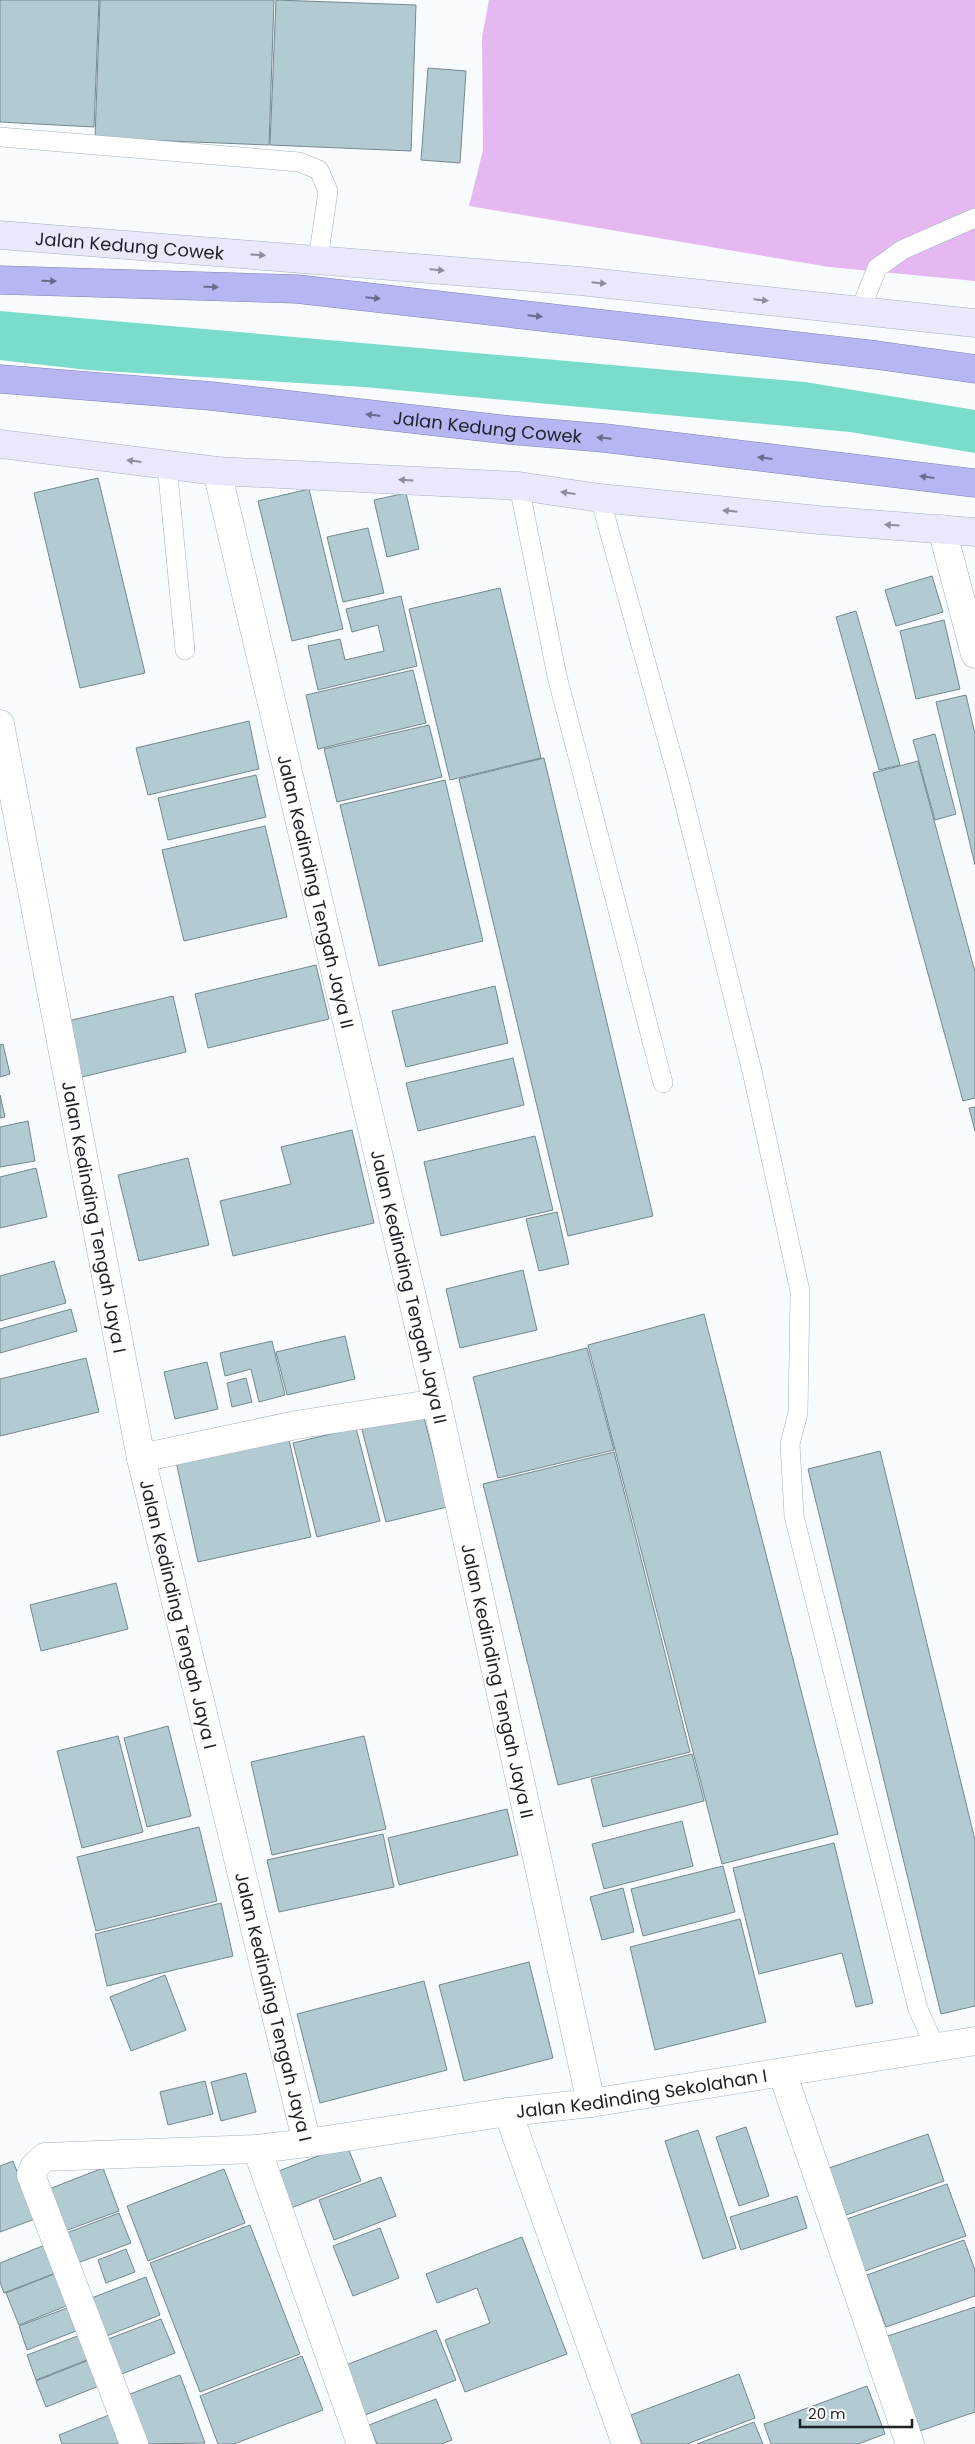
<svg xmlns="http://www.w3.org/2000/svg" width="975" height="2444" viewBox="0 0 975 2444" font-family="Poppins,sans-serif">
<style>
.green{fill:#e5b8f1}
.water{fill:#7adccb}
.building{fill:#b2cad1;stroke:#73898f}
.lines{fill:none;stroke-linecap:round;stroke-linejoin:round}
.lane-casing{stroke:#a3b1c1;stroke-width:20}
.street-casing{stroke:#a3b1c1;stroke-width:29}
.secondary-casing{stroke:#a3b1c1;stroke-width:29}
.highway-casing{stroke:#8082ac;stroke-width:29}
.lane{stroke:#fff;stroke-width:19}
.street{stroke:#fff;stroke-width:28}
.secondary{stroke:#e9e9fb;stroke-width:28}
.highway{stroke:#b6b6f3;stroke-width:28}
.oneway{fill:#8d8f9c}
.oneway2{fill:#6a6c8e}
.labels{text-anchor:middle;dominant-baseline:central;stroke-width:4;stroke-linejoin:round;paint-order:stroke}
.street-label{font-size:18px;fill:#1d2228;stroke:#fff}
</style>
<rect width="100%" height="100%" fill="#f9fcff"/>
<path class="green" d="M489 0H975V281L829 267 469 206 483 150 482 37Z"/>
<path class="water" d="M0 311 805 382 975 410V453L850 432 364 387 88 370 0 360Z"/>
<path class="building" d="M0 0H99L94 127 0 122Z
M100 0H274L269 145 95 138Z
M276 0 416 5 411 151 270 145Z
M428 68 466 71 460 163 421 160Z
M98 478 145 673 80 688 34 493Z
M309 489 343 629 292 641 258 501Z
M406 493 419 549 387 557 374 500Z
M368 528 384 593 343 602 327 537Z
M932 576 943 612 896 626 885 590Z
M500 588 541 758 450 780 409 609Z
M401 596 417 666 318 690 308 646 340 639 345 660 384 651 378 625 352 632 346 609Z
M856 611 900 765 879 770 836 617Z
M944 620 960 689 916 699 900 631Z
M413 670 426 723 318 749 306 695Z
M966 695 975 734V865L936 702Z
M249 721 259 769 148 795 136 748Z
M429 725 442 777 337 802 324 749Z
M935 734 956 814 935 820 913 740Z
M544 758 653 1216 568 1236 459 779Z
M918 761 975 972V1098L963 1101 873 773Z
M256 775 266 817 168 840 158 798Z
M445 780 483 941 379 966 340 805Z
M265 826 287 917 184 941 162 850Z
M316 965 329 1019 208 1048 195 994Z
M495 986 508 1043 406 1067 392 1011Z
M173 996 186 1052 82 1077 68 1021Z
M3 1044 10 1074 0 1077V1045Z
M513 1058 524 1105 418 1131 406 1083Z
M0 1095 5 1117 0 1118Z
M975 1107V1131L969 1108Z
M28 1121 35 1161 0 1167V1127Z
M352 1130 374 1223 233 1256 220 1201 291 1184 281 1147Z
M535 1136 553 1210 441 1236 424 1162Z
M188 1158 209 1245 139 1261 118 1175Z
M36 1168 47 1217 0 1228V1177Z
M557 1212 569 1264 539 1271 526 1219Z
M54 1261 66 1303 0 1321V1276Z
M523 1270 537 1330 460 1348 446 1289Z
M71 1309 77 1331 0 1353V1329Z
M704 1314 838 1834 722 1864 588 1345Z
M345 1336 355 1379 287 1395 276 1352Z
M272 1341 285 1395 259 1402 251 1369 225 1376 220 1353Z
M587 1348 614 1450 498 1478 473 1377Z
M86 1358 99 1412 0 1436V1379Z
M207 1362 218 1409 175 1419 164 1372Z
M246 1378 252 1402 232 1407 227 1383Z
M422 1410 447 1507 386 1522 361 1426Z
M356 1428 380 1521 317 1537 293 1443Z
M287 1431 311 1537 198 1562 175 1457Z
M880 1451 975 1840V2006L941 2014 808 1469Z
M614 1452 690 1752 558 1785 483 1484Z
M116 1583 128 1629 41 1651 30 1605Z
M168 1726 191 1816 147 1827 124 1738Z
M118 1736 143 1832 82 1848 57 1751Z
M364 1736 386 1829 272 1855 251 1762Z
M692 1754 704 1801 603 1827 591 1779Z
M507 1809 518 1855 399 1885 388 1838Z
M682 1821 693 1866 604 1889 592 1844Z
M199 1827 217 1901 96 1931 77 1857Z
M383 1834 394 1887 279 1912 267 1860Z
M834 1843 873 2003 856 2007 842 1953 759 1974 733 1868Z
M723 1866 735 1912 643 1936 631 1889Z
M623 1888 634 1932 602 1940 590 1897Z
M221 1903 233 1956 107 1986 95 1934Z
M740 1919 766 2022 655 2050 630 1947Z
M529 1962 553 2058 464 2081 439 1985Z
M165 1975 186 2030 131 2051 110 1997Z
M424 1981 447 2070 320 2103 297 2014Z
M246 2073 256 2112 221 2121 211 2082Z
M205 2081 213 2114 168 2125 160 2092Z
M746 2127 769 2196 739 2206 716 2137Z
M698 2130 736 2248 703 2259 665 2141Z
M928 2134 944 2181 846 2215 829 2168Z
M347 2145 361 2181 291 2208 276 2172Z
M13 2161 35 2219 0 2232V2166Z
M103 2168 119 2211 65 2231 49 2189Z
M224 2169 245 2223 148 2261 127 2206Z
M381 2177 396 2216 334 2240 319 2200Z
M947 2184 966 2236 862 2272 844 2220Z
M797 2196 807 2228 741 2250 730 2217Z
M119 2213 131 2243 75 2264 64 2234Z
M250 2225 300 2354 200 2392 150 2263Z
M380 2228 399 2278 353 2296 333 2246Z
M522 2237 567 2354 465 2392 445 2340 490 2323 477 2288 437 2303 426 2274Z
M964 2240 975 2270V2296L886 2327 867 2275Z
M50 2243 61 2271 4 2293 0 2282V2263Z
M126 2249 135 2272 106 2283 98 2260Z
M59 2272 71 2304 19 2325 6 2293Z
M146 2277 160 2315 104 2337 89 2299Z
M975 2307V2412L917 2432 885 2337Z
M67 2308 76 2331 27 2350 19 2326Z
M161 2319 175 2353 117 2376 103 2341Z
M436 2330 456 2380 365 2415 346 2365Z
M83 2334 92 2358 36 2380 27 2355Z
M302 2356 323 2410 234 2444H218L200 2396Z
M89 2360 99 2386 46 2407 36 2381Z
M739 2374 755 2418 687 2444H642L631 2415Z
M180 2375 205 2443 144 2444 125 2396Z
M867 2386 885 2434 858 2444H771L764 2424Z
M436 2399 452 2440 441 2444H377L369 2425Z
M114 2413 126 2444H62L59 2435Z
M754 2422 763 2444H697Z"/>
<g class="lines">
<defs>
<path id="lane" d="M0 137 299 162 319 170 328 191 318 260
M860 311 877 268 902 250 975 218
M167 465 185 650
M519 486 557 676 663 1083
M600 498 680 785 752 1071 800 1291 798 1413 790 1444 794 1516 918 2009 935 2047"/>
<g id="street">
<path id="s1" d="M217 471 437 1403 591 2103"/>
<path d="M942 529 975 654"/>
<path id="s2" d="M0 724 141 1458 307 2143 257 2149 45 2157 35 2166 31 2175 134 2444"/>
<path d="M141 1458 296 1425 437 1403"/>
<path d="M782 2072 910 2444"/>
<path d="M508 2112 626 2444"/>
<path id="s3" d="M307 2143 508 2112 591 2103 975 2041"/>
<path d="M257 2149 361 2444"/>
</g>
<g id="secondary">
<path id="s4" d="M0 235 580 281 975 323"/>
<path d="M0 444 217 471 519 486 600 498 819 520 975 532"/>
</g>
<g id="highway">
<path d="M0 280 297 289 876 355 975 369"/>
<path id="s5" d="M0 379 211 396 509 430 604 438 975 483"/>
</g>
</defs>
<use href="#lane" class="lane-casing"/>
<use href="#street" class="street-casing"/>
<use href="#secondary" class="secondary-casing"/>
<use href="#highway" class="highway-casing"/>
<use href="#lane" class="lane"/>
<use href="#street" class="street"/>
<use href="#secondary" class="secondary"/>
<use href="#highway" class="highway"/>
</g>
<defs><path id="oneway-solid" d="M-6-.8H1V-3.2L6.5 0L1 3.2V.8H-6Z" transform="scale(1.25)"/></defs>
<g class="oneway">
<use href="#oneway-solid" transform="translate(258 255) rotate(4)"/>
<use href="#oneway-solid" transform="translate(437 270) rotate(5)"/>
<use href="#oneway-solid" transform="translate(599 283) rotate(6)"/>
<use href="#oneway-solid" transform="translate(761 300) rotate(6)"/>
<use href="#oneway-solid" transform="translate(134 461) rotate(-173)"/>
<use href="#oneway-solid" transform="translate(406 480) rotate(-177)"/>
<use href="#oneway-solid" transform="translate(568 493) rotate(-172)"/>
<use href="#oneway-solid" transform="translate(730 511) rotate(-174)"/>
<use href="#oneway-solid" transform="translate(892 525) rotate(-176)"/>
</g>
<g class="oneway2">
<use href="#oneway-solid" transform="translate(49 281) rotate(2)"/>
<use href="#oneway-solid" transform="translate(211 287) rotate(2)"/>
<use href="#oneway-solid" transform="translate(373 298) rotate(6)"/>
<use href="#oneway-solid" transform="translate(535 316) rotate(6)"/>
<use href="#oneway-solid" transform="translate(373 415) rotate(-173)"/>
<use href="#oneway-solid" transform="translate(604 438) rotate(-174)"/>
<use href="#oneway-solid" transform="translate(765 458) rotate(-173)"/>
<use href="#oneway-solid" transform="translate(927 477) rotate(-173)"/>
</g>
<g class="labels">
<g class="street-label">
<text stroke="none"><textPath href="#s4" startOffset="130">Jalan Kedung Cowek</textPath></text>
<text stroke="none"><textPath href="#s5" startOffset="490">Jalan Kedung Cowek</textPath></text>
<text stroke="none"><textPath href="#s1" startOffset="432">Jalan Kedinding Tengah Jaya II</textPath></text>
<text stroke="none"><textPath href="#s2" startOffset="502">Jalan Kedinding Tengah Jaya I</textPath></text>
<text stroke="none"><textPath href="#s1" startOffset="838">Jalan Kedinding Tengah Jaya II</textPath></text>
<text stroke="none"><textPath href="#s2" startOffset="908">Jalan Kedinding Tengah Jaya I</textPath></text>
<text stroke="none"><textPath href="#s1" startOffset="1242">Jalan Kedinding Tengah Jaya II</textPath></text>
<text stroke="none"><textPath href="#s2" startOffset="1312">Jalan Kedinding Tengah Jaya I</textPath></text>
<text stroke="none"><textPath href="#s3" startOffset="338">Jalan Kedinding Sekolahan I</textPath></text>
</g>
</g>
<path d="M800 2419v8h112v-8" fill="none" stroke="#1d2228" stroke-width="2.5"/>
<text x="808" y="2419" font-size="15" fill="#1d2228" stroke="#ffffff" stroke-width="4" paint-order="stroke">20 m</text>
</svg>
